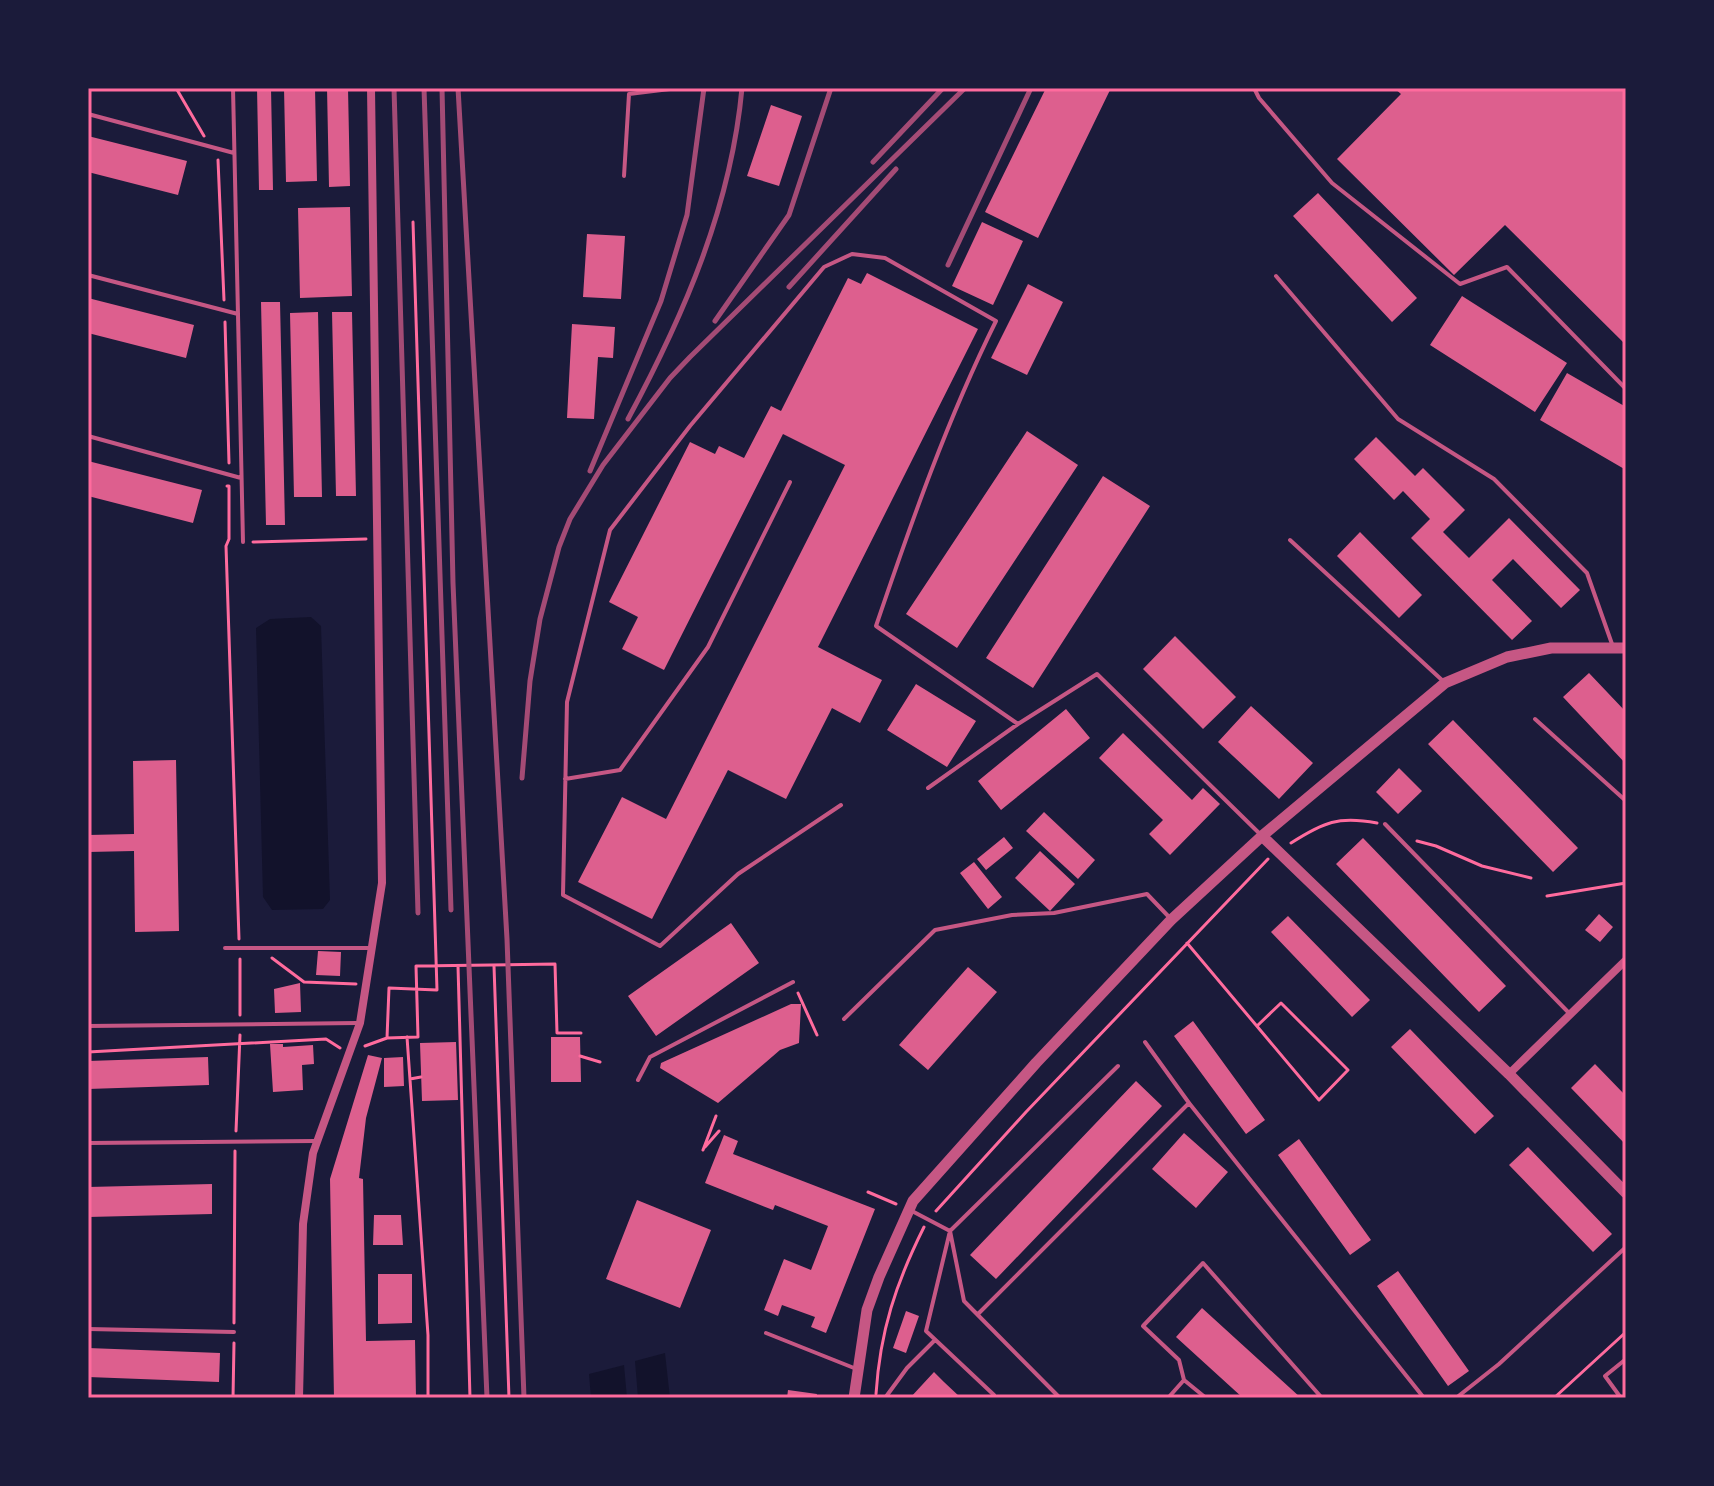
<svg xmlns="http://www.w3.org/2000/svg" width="1714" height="1486" viewBox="0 0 1714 1486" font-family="'Work Sans',sans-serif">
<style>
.water{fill:#12122b}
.building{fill:#dd5f8e}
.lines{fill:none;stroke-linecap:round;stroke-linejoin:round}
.path{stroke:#ff6b9d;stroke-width:3}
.service{stroke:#c65784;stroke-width:4}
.minor{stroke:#c65784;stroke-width:8}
.tertiary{stroke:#c65784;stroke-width:11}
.rail{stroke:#a44b75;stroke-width:5}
.neatline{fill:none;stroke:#ff6b9d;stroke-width:3}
</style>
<rect width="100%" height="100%" fill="#1b1b3a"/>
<path class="water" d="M311 617 321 626 330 900 323 909 272 910 263 897 256 628 270 619Z
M665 1353 670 1398H638L635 1361Z
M624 1365 627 1398H591L589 1374Z"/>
<path class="building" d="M257 88H271L273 190H259Z
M284 88H315L317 181 286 182Z
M327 88H348L350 186 329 187Z
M1046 88H1111L1038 238 985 212Z
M1394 88 1626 90V345L1505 225 1454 275 1337 159 1401 94Z
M771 105 802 116 779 186 747 176Z
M88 136 187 161 178 195 88 172Z
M1318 193 1417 298 1392 322 1293 216Z
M350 207 352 296 300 298 298 208Z
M982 222 1023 241 993 305 952 286Z
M587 234 625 236 621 299 583 297Z
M867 273 978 329 818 647 882 680 860 723 832 708 786 799 728 770 652 919 578 882 622 797 666 819 845 465 783 434 664 670 622 649 638 617 609 602 690 442 715 454 719 446 744 458 771 406 781 411 848 278 861 284Z
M1028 284 1063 302 1027 375 991 358Z
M1462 296 1567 363 1535 412 1430 345Z
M88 298 194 325 186 358 88 333Z
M261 302H280L285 525H266Z
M318 312 322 497H294L290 313Z
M332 312H352L356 496H336Z
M572 324 615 327 613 358 598 357 594 419 567 418Z
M1567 373 1626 407V470L1540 420Z
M1027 431 1078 465 957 648 906 614Z
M1376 437 1415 476 1423 468 1465 510 1443 532 1469 558 1509 518 1580 590 1561 608 1513 559 1492 580 1532 621 1512 640 1411 538 1430 519 1403 491 1394 500 1354 459Z
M88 461 202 490 193 523 88 496Z
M1103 476 1150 506 1033 688 986 658Z
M1360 532 1422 595 1399 618 1337 556Z
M1175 636 1236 697 1203 729 1143 669Z
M1589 673 1626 712V764L1563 697Z
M916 684 976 721 947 767 887 730Z
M1251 706 1313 763 1279 799 1218 742Z
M1066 709 1090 738 1001 810 978 781Z
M1453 720 1578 848 1553 872 1428 744Z
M1123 733 1192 800 1203 788 1220 804 1170 855 1149 834 1163 820 1099 758Z
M176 760 179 931 135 932 134 851 88 852V835L134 834 133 761Z
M1399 768 1422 791 1398 814 1376 792Z
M1044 812 1095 860 1078 879 1026 831Z
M1004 837 1013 848 986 870 977 859Z
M1363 838 1506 986 1479 1012 1336 864Z
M1040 851 1075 884 1050 911 1015 878Z
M974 862 1002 897 988 909 960 873Z
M1599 914 1613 927 1600 942 1585 930Z
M1288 916 1370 1000 1352 1017 1271 932Z
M731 923 759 963 656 1036 628 996Z
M318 951 341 952 340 976 316 975Z
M968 967 997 992 928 1070 899 1045Z
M300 983 301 1012 275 1013 274 989Z
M791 1004H801L799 1043 780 1050 718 1103 660 1068 661 1063Z
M1193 1021 1265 1120 1246 1134 1174 1036Z
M1410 1029 1494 1116 1475 1134 1391 1047Z
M551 1037H580L581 1082H551Z
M456 1042 458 1100 422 1101 420 1043Z
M270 1044H283V1047L313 1045 314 1064 302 1065 303 1090 273 1092Z
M368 1055 382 1058 366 1118 359 1178 363 1179 366 1341 415 1340 416 1398H334L330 1179Z
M208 1057 209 1085 88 1089V1061Z
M403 1057 404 1086 384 1087V1058Z
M1595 1064 1626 1096V1145L1571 1088Z
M1136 1081 1162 1106 996 1279 970 1255Z
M1184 1133 1228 1172 1196 1208 1152 1169Z
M724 1135 738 1141 733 1154 875 1209 826 1333 811 1327 815 1317 782 1305 778 1316 764 1310 784 1259 811 1270 828 1226 775 1205 773 1210 705 1183Z
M1299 1139 1371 1240 1350 1255 1278 1155Z
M1528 1147 1612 1234 1593 1252 1509 1165Z
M212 1184V1214L88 1217V1187Z
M637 1200 711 1230 680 1308 606 1279Z
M374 1215H401L403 1245H373Z
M1398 1271 1469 1371 1448 1386 1377 1286Z
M378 1274H412V1323L378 1324Z
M1202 1308 1301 1398H1243L1176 1337Z
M906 1311 919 1316 906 1353 893 1348Z
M88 1348 220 1353 219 1382 88 1377Z
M934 1372 944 1382 961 1398H910Z
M788 1390 817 1394 816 1398H787Z"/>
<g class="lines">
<path class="path" d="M176 88 204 136
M218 160 224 300
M225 322 229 463
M227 486H229V539L226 546 239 939
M253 542 366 539
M1417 841 1436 846 1482 866 1531 878
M1291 843C1324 822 1338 816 1377 823
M1547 896 1626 883
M1187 943 1319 1100 1348 1070 1281 1003 1257 1026
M272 958 304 982 356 984
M240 959V1015
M458 966 470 1398
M494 966 509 1398
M798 993 817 1035
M407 1037 428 1335V1398
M387 1038 389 988 437 990 413 222
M365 1046 387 1038 418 1037 416 966 555 964 557 1033H581
M88 1052 326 1039 340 1048
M580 1056 600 1062
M410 1079 421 1077
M236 1131 240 1035
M705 1147 719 1131
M703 1150 716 1116
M868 1192 896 1204
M936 1211 1026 1112 1268 859
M234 1323 235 1151
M876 1394C880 1331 896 1283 924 1227
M233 1398 234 1343
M1554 1398 1626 1332"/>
<path class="service" d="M233 88 243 542
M1254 88 1259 98 1332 183 1460 284 1507 267 1626 389
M88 114 234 153
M624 176 629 94 678 88
M88 275 238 314
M1276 276 1398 419 1494 479 1587 573 1612 644
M88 436 241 478
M1290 540 1443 681
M1535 719 1626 801
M565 779 620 770 708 647 790 482
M928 788 1018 724 1097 674 1260 834
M841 805 738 874 660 946 563 895 567 702 610 530 690 426 824 267 852 254 885 258 996 321C947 420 911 523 876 626L1018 724
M1385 824 1569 1013
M225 948H371
M844 1019 935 930 1012 915 1054 913 1147 894 1170 918
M88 1026 357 1023
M1145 1042 1189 1103
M638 1080 650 1057 793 982
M88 1143 315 1141
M910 1210 950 1231 964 1301 1060 1398
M978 1314 1189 1103 1424 1398
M88 1329 234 1332
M766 1333 854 1368
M994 1395 926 1331 950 1231 1118 1066
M885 1398 907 1368 935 1340
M1168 1398 1184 1380
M1206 1398 1184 1380 1179 1360 1143 1326 1203 1263 1322 1398
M1456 1398 1499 1364 1626 1247
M1621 1398 1605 1376 1626 1359"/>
<path class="minor" d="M1509 1074 1626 960
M299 1398 303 1224 313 1153 360 1023 382 883 371 88"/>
<path class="tertiary" d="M1262 836 1509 1074 1626 1193
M854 1398 867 1310 879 1277 913 1201 1036 1063 1171 920 1262 836 1445 683 1507 657 1551 648H1626"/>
<path class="rail" d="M394 88 418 913
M424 88 451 910
M442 88 453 583 487 1398
M458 88 507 939 524 1398
M873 162 943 88
M948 265 1031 88
M789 287 896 169
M715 321 789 215 831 88
M628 419C684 315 731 207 742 88
M590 471 661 301 687 215 704 88
M522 778 530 681 540 619 559 547 570 519 603 465 670 378 690 357 965 88"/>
</g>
<rect width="1714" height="1486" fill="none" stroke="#1b1b3a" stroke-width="180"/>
<rect x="90" y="90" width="1534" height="1306" class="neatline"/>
</svg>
